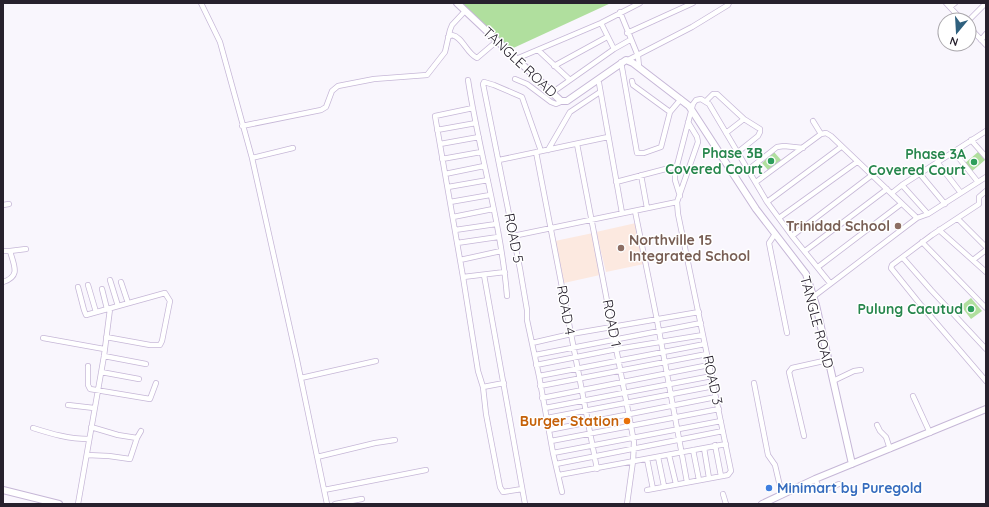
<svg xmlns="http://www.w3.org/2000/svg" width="989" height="507" viewBox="0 0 989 507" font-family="Quicksand,sans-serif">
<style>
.education{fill:#fce9e0}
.green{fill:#b0df9e}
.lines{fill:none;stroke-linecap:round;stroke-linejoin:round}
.street-casing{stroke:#c6b7d7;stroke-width:6}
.secondary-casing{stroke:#c6b7d7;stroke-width:8}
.street{stroke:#fff;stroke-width:4.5}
.secondary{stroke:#fff;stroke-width:6}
.leisure-dot{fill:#2e9e5b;stroke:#fff;stroke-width:1.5}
.education-dot{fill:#8d6e63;stroke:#fff;stroke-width:1.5}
.food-dot{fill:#e8710a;stroke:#fff;stroke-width:1.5}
.shop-dot{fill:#3f7fe0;stroke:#fff;stroke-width:1.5}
.labels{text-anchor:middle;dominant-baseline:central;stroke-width:3;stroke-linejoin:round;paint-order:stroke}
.street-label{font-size:14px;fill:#27212d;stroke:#fff}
.leisure-label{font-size:14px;font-weight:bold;fill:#27864d;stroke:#fff;text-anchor:end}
.education-label{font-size:14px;font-weight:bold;fill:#785e54;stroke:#fff;text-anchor:end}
.food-label{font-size:14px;font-weight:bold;fill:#c56008;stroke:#fff;text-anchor:end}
.shop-label{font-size:14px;font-weight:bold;fill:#366cbe;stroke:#fff;text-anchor:start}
</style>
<rect width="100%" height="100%" fill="#f9f6fd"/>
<path class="education" d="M636 223 644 264 606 272 596 232Z
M593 233 600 275 564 283 555 241Z"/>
<path class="green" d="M459 3H611L509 50Z
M774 152 781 160 768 170 762 163Z
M978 152 985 160 971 172 964 164Z
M971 298 982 311 971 319 961 306Z"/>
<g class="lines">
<defs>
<path id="street" d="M201 3 220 42 252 158 297 360 327 504
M946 3 962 20
M950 7 955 3
M620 12 638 56 639 67
M969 20 986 3
M601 23 614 49
M969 27 986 45
M627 33 693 3
M448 37 452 35C463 37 466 53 477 58L497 41
M981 40 986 34
M538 50 570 80 614 49 630 40
M516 59 601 23 640 3
M628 60 692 27 728 5 729 3
M621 62 637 153H644L661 147 670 112 681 99
M554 66 607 37
M515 79 527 84 551 102 556 104 563 101
M468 80C479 152 501 223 507 296
M632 81 633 85 670 112
M599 83 622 213
M553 92 570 80
M706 101 713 94H717L744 119 760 129V132L758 136 738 152
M473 108 435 116 463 277 478 371 483 387 486 414 500 487 503 492 522 489
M813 121 821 134
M242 126 321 110 326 107 332 91 338 86 374 79 427 75 445 52 450 30 452 25 465 11
M437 130 476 123
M726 133 744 119
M821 134 826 133 831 136 917 218
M971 140 986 157
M440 144 479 137
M577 144 634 442 633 461 627 504
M548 150 570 112 600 92
M541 151 522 97 494 85 484 82 483 84 520 269 527 310V320L539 376 553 453 562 492
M536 152 597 469
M954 152 978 182
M252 158 293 148
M442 159 481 152
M499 160 608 137
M937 162 961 193
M749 169 777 147 784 146 803 148
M445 174 484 166
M920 174 945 204
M641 175 647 208
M616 182 677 166
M756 182 821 134
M902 185 928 214
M448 187 488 180
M986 191 979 197V204L932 235 892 265 891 268 920 304 986 381
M892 193 902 185 986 131
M680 196 675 180V173L693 104 696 100 701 99 709 104 767 202 792 236 830 283
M450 202 490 195
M767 202 841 147
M3 205 9 204
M635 211 657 320 687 482
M453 217 493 209
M779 218 857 162
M958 219 986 247
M455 230 496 224
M939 230 986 272
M775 234 769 243 787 333
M513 236 677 202
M792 236 872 175
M922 242 986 308
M457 243 498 237
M3 251H10C14 266 21 276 3 282
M10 251 26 249
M805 251 887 189
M903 258 931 290 986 349
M460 260 501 251
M973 260 986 250
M818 267 901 204
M484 275 525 504
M463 277 505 272
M110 280 118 306
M121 282 128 303
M88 285 96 312
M78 287 84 310 86 315 165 293 170 301 162 341 160 345H150L106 337
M102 289 107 309
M813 297 917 218 928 214 986 177
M43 338 104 349
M532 343 571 334 699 312
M535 355 701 323
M104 356 146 364
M536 365 617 349 703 335
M88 366V385L90 389 150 399 156 383
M101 372 139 379
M539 376 705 344
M301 378 376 361
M833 381 854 371 861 370
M754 383 768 455 775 465 782 495
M540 386 707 354
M483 387 504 383
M913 396 930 433
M542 398 709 365
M68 405 94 408
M545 408 712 376
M547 418 714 386
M877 425 880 431 886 437 890 449
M91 427 118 435 137 438 141 431
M33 428C52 434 69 439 89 439
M549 430 716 397
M804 436 789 372 792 368 828 360
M551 441 719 409
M715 445 721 476
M704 448 709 478
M693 450 699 480
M553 453 721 421
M87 455 109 456 130 459 137 438
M669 455 676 484
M317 457 375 443 395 440
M658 457 664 486
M647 459 653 489
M556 464 723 431
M559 475 726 444
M815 479 821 491 839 484
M324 490 426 470
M647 490 728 475 731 471 678 214 677 202 698 142 697 137 688 122
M723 494 726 504
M78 504 104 356 110 309
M335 504 362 499"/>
<path id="secondary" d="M457 3 561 101H567L626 60 633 63 689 106 756 209 806 274 816 305 852 464
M3 490 59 504
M762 504 815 479 986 409"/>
</defs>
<use href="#street" class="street-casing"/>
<use href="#secondary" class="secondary-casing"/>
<use href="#street" class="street"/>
<use href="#secondary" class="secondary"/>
</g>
<g class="leisure-dot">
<circle cx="771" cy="161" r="4"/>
<circle cx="974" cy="162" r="4"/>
<circle cx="971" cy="309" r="4"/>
</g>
<g class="education-dot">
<circle cx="898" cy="226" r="4"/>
<circle cx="621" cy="248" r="4"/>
</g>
<circle class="food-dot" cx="627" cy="421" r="4"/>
<circle class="shop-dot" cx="769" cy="488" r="4"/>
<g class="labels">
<g class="street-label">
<text transform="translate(520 62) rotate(43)">TANGLE ROAD</text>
<text transform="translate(514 238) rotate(79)">ROAD 5</text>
<text transform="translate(566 310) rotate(80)">ROAD 4</text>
<text transform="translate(817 322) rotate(75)">TANGLE ROAD</text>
<text transform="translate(612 323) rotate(79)">ROAD 1</text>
<text transform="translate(713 380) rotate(78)">ROAD 3</text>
</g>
<g class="leisure-label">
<text x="763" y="153">Phase 3B<tspan x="763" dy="16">Covered Court</tspan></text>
<text x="966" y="154">Phase 3A<tspan x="966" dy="16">Covered Court</tspan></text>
<text x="963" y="309">Pulung Cacutud</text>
</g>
<g class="education-label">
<text x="890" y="226">Trinidad School</text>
<text x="629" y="240" text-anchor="start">Northville 15<tspan x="629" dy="16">Integrated School</tspan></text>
</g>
<g class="food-label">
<text x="619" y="421">Burger Station</text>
</g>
<g class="shop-label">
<text x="777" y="488">Minimart by Puregold</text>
</g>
</g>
<rect width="989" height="507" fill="none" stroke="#27212d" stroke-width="8"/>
<g transform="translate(957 32) rotate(198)"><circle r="19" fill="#ffffff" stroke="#a9a6ab"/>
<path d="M0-3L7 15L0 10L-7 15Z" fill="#2f607e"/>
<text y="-6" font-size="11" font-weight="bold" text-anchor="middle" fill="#27212d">N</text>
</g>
</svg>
